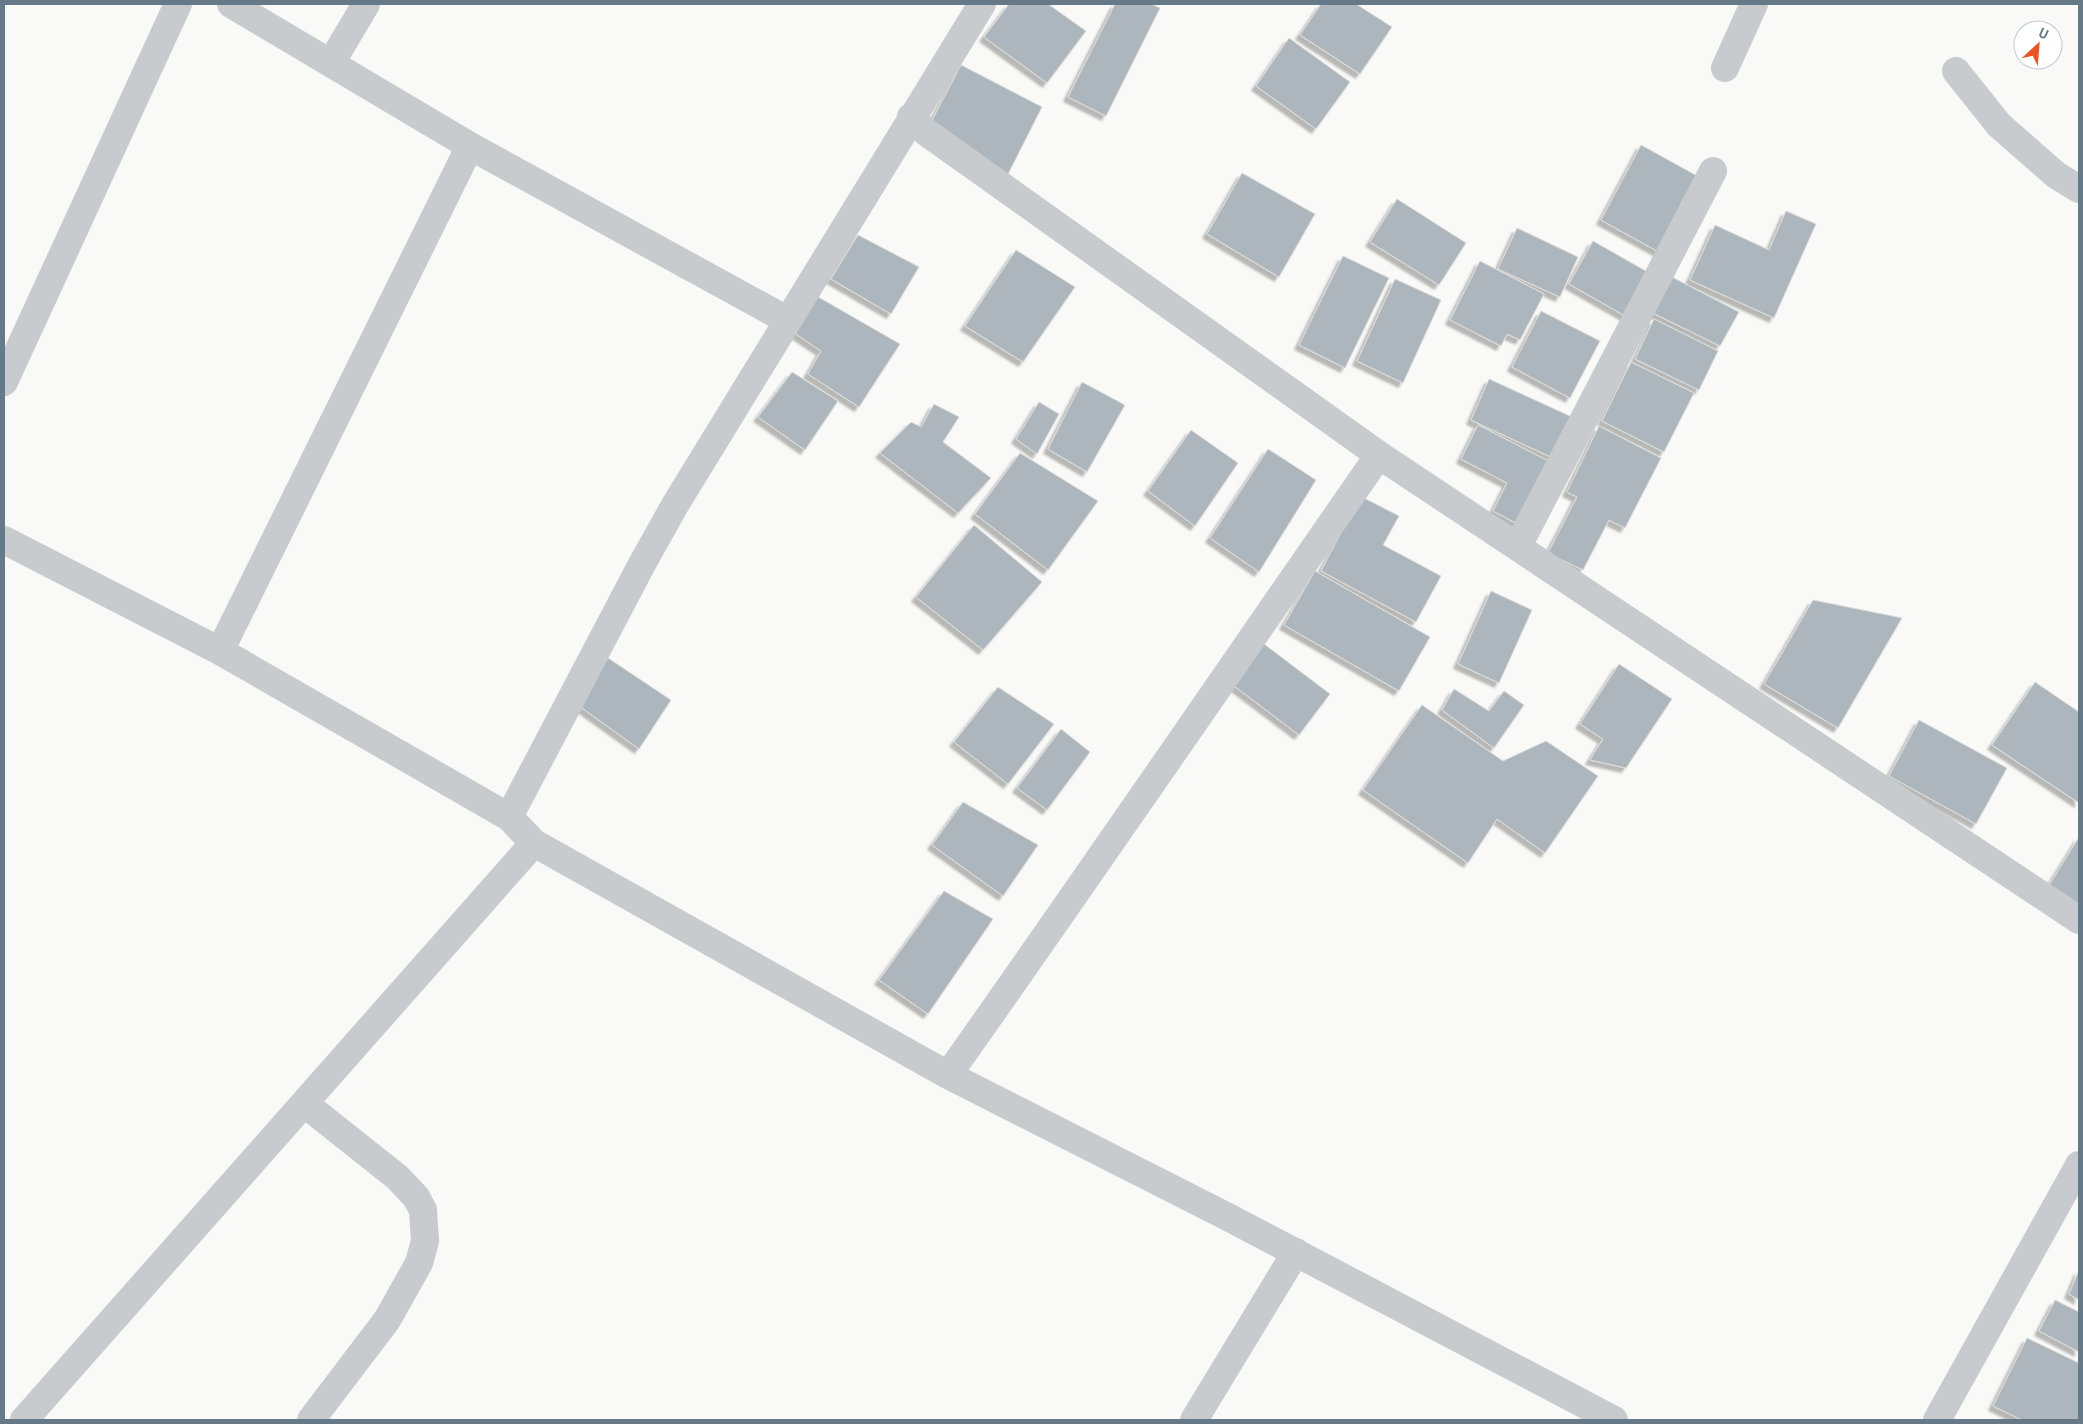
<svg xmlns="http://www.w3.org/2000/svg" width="2083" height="1424" viewBox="0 0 2083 1424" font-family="Barlow,sans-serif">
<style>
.building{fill:#adb6bc;stroke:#dbdbd9;filter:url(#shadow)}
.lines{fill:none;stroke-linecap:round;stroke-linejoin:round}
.minor{stroke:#c7cbce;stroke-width:28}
</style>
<defs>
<filter id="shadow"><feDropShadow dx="-4.5" dy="4.5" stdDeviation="1" flood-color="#0004"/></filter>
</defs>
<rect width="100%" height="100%" fill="#f9f9f7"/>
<path class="building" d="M1009 4H1048L1086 31 1047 83 984 37Z
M1115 4H1151L1160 8 1106 116 1068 97Z
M1321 4H1356L1392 27 1360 74 1300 35Z
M1289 38 1350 82 1316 129 1256 86Z
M961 65 1042 107 1008 174 926 132Z
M1641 145 1699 177 1659 252 1601 220Z
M1242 173 1315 214 1279 277 1207 234Z
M1397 199 1466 243 1439 285 1370 242Z
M1786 211 1816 224 1774 318 1690 280 1715 225 1769 250Z
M1517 228 1578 257 1560 297 1498 269Z
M858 235 919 267 891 314 831 279Z
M1593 241 1651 274 1627 317 1569 284Z
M1016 250 1075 287 1023 362 965 326Z
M1343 256 1389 278 1345 368 1299 345Z
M1480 261 1544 294 1520 340 1507 334 1501 346 1450 320Z
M1672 277 1739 312 1720 346 1653 313Z
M1395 279 1441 300 1403 383 1357 361Z
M813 294 900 344 859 407 808 374 821 351 790 330Z
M1541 311 1600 341 1570 398 1512 367Z
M1654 319 1718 351 1699 390 1635 359Z
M1631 362 1694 393 1664 452 1602 421Z
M792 372 838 401 805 450 758 417Z
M1489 379 1572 417 1553 458 1471 420Z
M1082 382 1125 405 1087 472 1048 449Z
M1039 402 1059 414 1037 454 1016 439Z
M934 404 959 417 943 442 991 478 958 513 880 453 911 422 921 427Z
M1478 425 1550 462 1518 524 1493 511 1507 483 1461 459Z
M1599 426 1661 458 1625 528 1609 520 1583 570 1548 553 1577 497 1567 492Z
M1191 430 1238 463 1195 526 1148 491Z
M1268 449 1316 480 1259 572 1210 538Z
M1020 453 1098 501 1048 570 975 514Z
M1360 496 1399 516 1383 545 1441 576 1416 622 1321 571Z
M974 525 1042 582 983 650 916 597Z
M1315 571 1430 637 1399 691 1284 625Z
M1491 591 1532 610 1499 683 1458 664Z
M1813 600 1902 618 1838 728 1764 684Z
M1264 644 1330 694 1299 735 1233 685Z
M608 658 671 700 639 749 578 705Z
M1619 664 1672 699 1626 768 1590 760 1603 739 1580 724Z
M2035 682 2079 712V803L1992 745Z
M998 687 1054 724 1008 784 954 742Z
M1454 689 1489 711 1504 691 1524 705 1494 748 1442 710Z
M1422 705 1503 761 1546 741 1598 776 1545 853 1497 819 1468 863 1363 790Z
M1919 720 2007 768 1976 824 1889 776Z
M1061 729 1090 752 1047 810 1017 788Z
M963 802 1038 845 1003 896 932 845Z
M2079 837V906L2048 887Z
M944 891 993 919 928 1014 879 980Z
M2079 1270V1300L2069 1294Z
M2055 1300 2079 1312V1352L2039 1331Z
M2027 1338 2079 1363V1420H2022L1993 1406Z"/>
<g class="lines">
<path class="minor" d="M231 4 470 146 787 320
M331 63 366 4
M1725 68 1754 4
M1956 71 1999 125 2056 175 2079 189
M911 117 926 132 1379 455 2079 920
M4 382 178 4
M4 540 220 651 509 817 534 843 948 1075 1226 1216 1614 1420
M1518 546 1713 171
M220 651 470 146
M509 817 642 564 675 505 982 4
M948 1075C1093 870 1235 662 1379 455
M305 1104 397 1177 416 1197 423 1210 425 1241 419 1263 387 1320 311 1420
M24 1420 534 843
M1194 1420 1296 1252
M1937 1420 2079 1165"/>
</g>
<rect width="2083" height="1424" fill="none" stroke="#667989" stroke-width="10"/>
<g transform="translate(2038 45) rotate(26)"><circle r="24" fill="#ffffff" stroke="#c2c9d0"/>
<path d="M0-4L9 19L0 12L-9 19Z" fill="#ee5422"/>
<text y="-8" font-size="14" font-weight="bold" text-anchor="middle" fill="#667989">U</text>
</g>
</svg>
